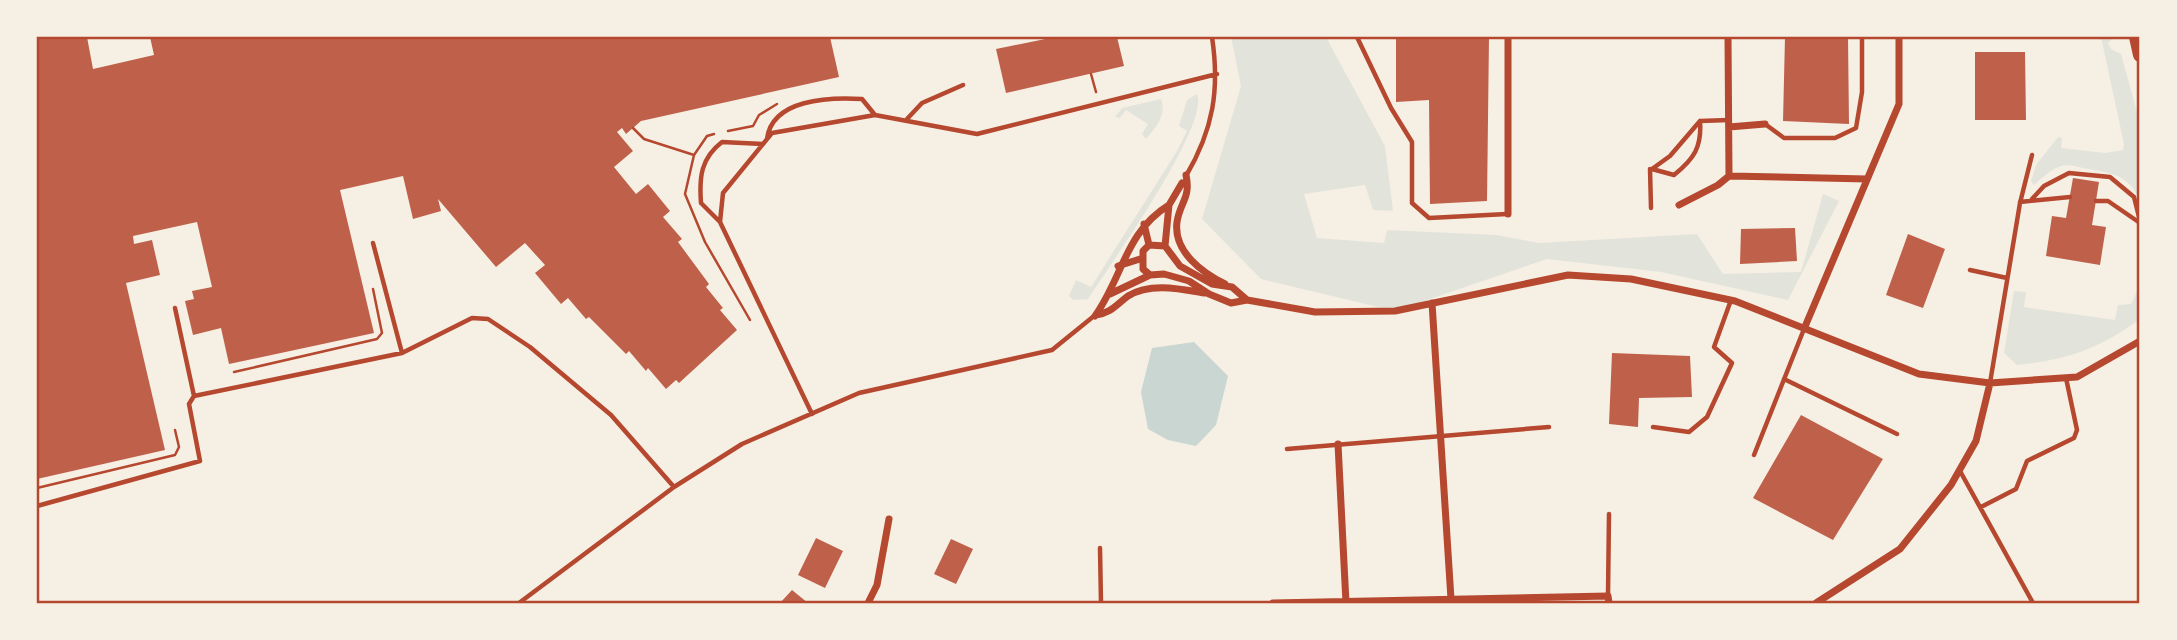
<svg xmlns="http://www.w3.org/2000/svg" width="2177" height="640" viewBox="0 0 2177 640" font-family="Quicksand,sans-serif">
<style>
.green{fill:#e2e4dc}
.water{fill:#c9d6d2}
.building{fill:#bf614a}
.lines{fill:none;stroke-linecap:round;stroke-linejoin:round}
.path{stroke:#b5482f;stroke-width:2.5}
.service{stroke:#b5482f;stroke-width:4.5}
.minor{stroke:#b5482f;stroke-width:7}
.secondary{stroke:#b5482f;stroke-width:14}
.neatline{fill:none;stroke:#b5482f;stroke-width:2.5}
</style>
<rect width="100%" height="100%" fill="#f6efe4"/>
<path class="green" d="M1231 37H1326L1385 146 1393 211 1373 210 1365 185 1304 194 1317 238 1384 243 1387 230 1496 235 1539 243 1697 234 1723 274 1801 272 1823 194 1839 201 1788 300 1661 272 1547 259 1395 311 1261 279 1202 219 1241 86Z
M2101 37H2114L2108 43 2111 49 2121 54 2140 123V201C2130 176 2113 173 2088 169 2082 168 2073 165 2066 165 2053 167 2043 177 2034 185L2031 181 2036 165 2058 137 2062 138 2061 148 2105 153 2123 150 2124 144Z
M1197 94C1210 126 1109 266 1088 299L1073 300 1069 296 1076 280 1091 287 1177 151 1187 131 1179 126 1187 100Z
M1161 99C1167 114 1156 128 1146 139L1142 134 1148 124 1126 110 1120 118 1115 117 1122 108Z
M2140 286V319C2099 349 2067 360 2017 365L2004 353 2014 291 2026 292 2024 307 2115 320 2118 305 2131 304Z"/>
<path class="water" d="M1194 342 1228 376 1216 425 1196 446 1168 440 1148 429 1141 392 1152 348Z"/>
<path class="building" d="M37 37H87L93 69 154 55 150 37H830L839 77 641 121 626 134 622 128 617 132 633 151 614 167 636 194 648 184 670 211 663 217 682 239 678 242 709 284 706 287 723 308 720 310 737 330 679 383 676 380 666 389 648 368 646 371 629 351 626 354 589 317 586 319 568 298 561 304 535 273 545 265 525 243 496 267 438 199 441 211 413 219 403 176 340 190 374 333 229 364 221 328 193 335 185 301 194 299 192 291 212 287 197 222 133 236 134 244 152 240 160 275 126 283 165 450 37 479Z
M1055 37H1117L1124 66 1006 93 996 49Z
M1396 37H1489L1487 201 1430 204 1429 100 1396 102Z
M1785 37H1848L1849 124 1783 121Z
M1975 52H2025L2026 120H1975Z
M2073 178 2099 182 2092 225 2106 227 2100 265 2046 256 2052 216 2066 218Z
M1795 228 1797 261 1740 264 1741 229Z
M1908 234 1945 249 1923 308 1886 295Z
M1612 353 1690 356 1692 397 1639 398 1638 427 1609 424Z
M1801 415 1883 459 1833 540 1753 498Z
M816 538 843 551 825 588 798 575Z
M951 539 973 549 956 584 934 574Z
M792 590 808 603H780Z"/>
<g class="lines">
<path class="path" d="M1091 74 1096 92
M633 128 644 139 694 155 707 136 714 134
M728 131 753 126 759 115 777 104
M694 155 685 194 705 242 750 320
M234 372 377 339 382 333 373 289
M37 488 175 455 179 447 175 430"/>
<path class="service" d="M1357 37 1391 108 1412 142V203L1429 218 1507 214
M907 119 922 103 963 85
M1700 121C1702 147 1694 159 1674 175L1652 169 1670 156Z
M1700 121 1729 120
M1765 124 1784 138H1835L1856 128 1862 92V37
M767 139C772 99 829 97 862 99L875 115
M763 144 722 142C701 158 699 177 701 203L720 222 812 414
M1650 169 1651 208
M1186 176C1213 130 1220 90 1212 37
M2032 199 2044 186 2069 173 2110 177 2134 197 2140 221
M2096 201H2108L2140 223
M2020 202 2070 197
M720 222 723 193 772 133 875 115 977 134 1217 74
M373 243 402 353
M1970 270 2007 278
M175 308 194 396
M1784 379 1897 434
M1990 383 2020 203 2032 155
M1653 427 1689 432 1707 417 1732 363 1714 347 1731 300
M1287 449 1549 427
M1754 455 1804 329
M1960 471 2033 603
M37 506 200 461 189 404 194 396 402 353 472 318 488 319 530 347 611 415 674 487
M1981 507 2016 489 2027 461 2074 438 2077 430 2066 378
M1100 548 1101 603
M1608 595 1609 514
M519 603 674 487 742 444 859 393 1052 350 1094 316"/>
<path class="minor" d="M1729 127 1765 124
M1186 175C1191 198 1180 202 1177 222 1173 252 1203 273 1225 284
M1729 176 1867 179
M1679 205 1718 185 1729 176 1728 37
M1508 214V37
M1144 224 1149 245
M1165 246 1169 205 1182 183
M1118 266 1140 259
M1110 294 1150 275
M1247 300 1232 287 1212 284 1180 266 1165 246 1149 245 1143 251V269L1150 275 1164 274 1189 281 1209 294 1231 303 1247 300 1315 312 1395 311 1568 275 1631 279 1735 301 1919 374 1990 383 2077 377 2140 341
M1432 303 1451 599
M1096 315C1111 313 1116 305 1128 296 1150 282 1181 289 1205 293
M1095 316C1123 277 1125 232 1169 205
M1804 329 1899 104V37
M1338 444 1346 603
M868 603 877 585 889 519
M1273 603 1608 596 1609 603
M1816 603 1900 549 1951 485 1976 441 1990 383"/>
<path class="secondary" d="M2136 37 2140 55"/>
</g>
<rect width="2177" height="640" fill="none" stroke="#f6efe4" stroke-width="77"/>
<rect x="38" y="38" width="2100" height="564" class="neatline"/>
</svg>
